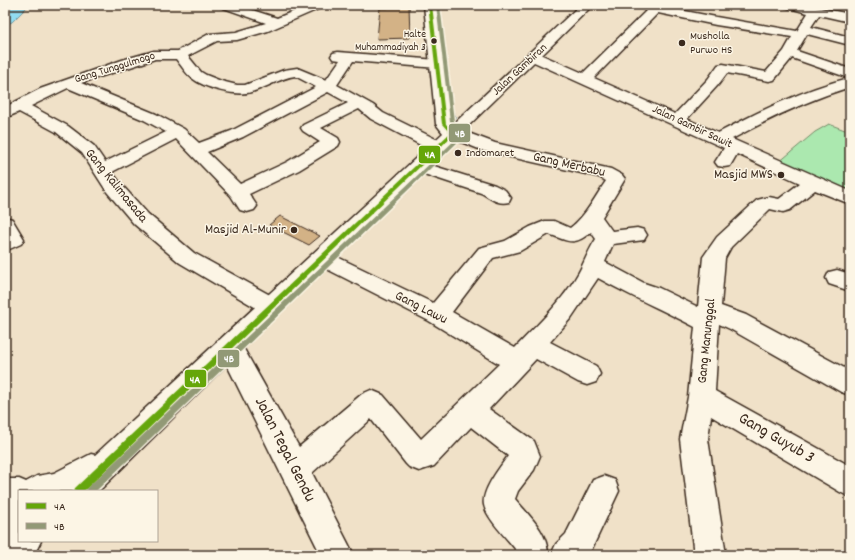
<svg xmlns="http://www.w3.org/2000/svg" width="855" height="560" viewBox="0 0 855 560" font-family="Dekko,sans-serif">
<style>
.green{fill:#abe8af;stroke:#738966}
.water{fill:#91dcf1;stroke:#6f959d}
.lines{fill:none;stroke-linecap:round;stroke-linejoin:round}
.stream{stroke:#6f959d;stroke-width:3.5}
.building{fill:#d3b286;stroke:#3b2a1e}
.minor-casing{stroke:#3b2a1e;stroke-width:3}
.major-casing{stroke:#3b2a1e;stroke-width:3}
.minor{fill:#fcf5e5;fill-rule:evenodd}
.major{fill:#fcf5e5;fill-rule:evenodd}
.bus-1-casing{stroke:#fcf5e5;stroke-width:3}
.bus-2-casing{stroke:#fcf5e5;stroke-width:3}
.bus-1{fill:#65a609;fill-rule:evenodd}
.bus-2{fill:#929976;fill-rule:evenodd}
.bus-dot{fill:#3b2a1e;stroke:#fcf5e5;stroke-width:1.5}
.labels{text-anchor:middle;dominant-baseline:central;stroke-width:3;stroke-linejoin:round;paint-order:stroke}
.far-bus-label{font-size:11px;fill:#3b2a1e;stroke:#fcf5e5;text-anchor:end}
.far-poi-label{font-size:12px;fill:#3b2a1e;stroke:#fcf5e5;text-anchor:start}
.far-street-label{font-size:12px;fill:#3b2a1e;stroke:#fcf5e5}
.street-label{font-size:14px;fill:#3b2a1e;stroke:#fcf5e5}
.poi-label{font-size:14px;fill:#3b2a1e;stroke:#fcf5e5;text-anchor:end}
.near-street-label{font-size:17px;fill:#3b2a1e;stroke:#fcf5e5}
.line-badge{stroke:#fcf5e5;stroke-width:1.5}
.badge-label{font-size:11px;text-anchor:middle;font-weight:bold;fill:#fff}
</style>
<rect width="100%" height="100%" fill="#f0e1c8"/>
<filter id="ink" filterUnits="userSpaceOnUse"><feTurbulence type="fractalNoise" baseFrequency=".025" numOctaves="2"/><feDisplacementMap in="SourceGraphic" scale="8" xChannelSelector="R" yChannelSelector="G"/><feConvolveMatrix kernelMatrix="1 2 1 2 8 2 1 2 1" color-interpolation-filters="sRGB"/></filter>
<g filter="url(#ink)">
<path class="green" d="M829 124 850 132V196L778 163 815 132Z"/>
<path class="water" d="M5 5H29L12 22 5 25Z"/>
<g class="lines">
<path class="stream" d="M448 99 454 117"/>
</g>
<path class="building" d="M388 5H409L410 38 377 39 380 8H388Z
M280 216 320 236 309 245 269 225Z"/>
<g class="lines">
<defs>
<path id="minor" d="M219 5H237L277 18 309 5H325L323 7 268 31 237 40 217 41 188 56 201 72 206 75 221 81 237 85H245L284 70 297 68 326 80 340 60 333 59 331 56 333 53 338 52 437 60 442 61 444 64 442 67 437 68 353 61 337 85 373 105 383 113 444 143 446 147 444 151 438 152 432 151 371 119 359 109 321 128 338 138 340 142 338 146 299 170 249 194 257 206 254 210 247 212 240 210 231 196 176 139 112 172 121 184 148 214 194 253 279 300 282 306 279 312 271 315 263 312 180 263 134 224 107 192 82 153 56 132 19 112 5 118V107L40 89 122 60 154 51H178L209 34 236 32 266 23 221 7ZM155 59H176C181 65 186 74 192 78 204 88 237 97 251 92 266 88 280 78 295 76L316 87 231 131 199 143 184 129 156 114 81 83ZM68 88 144 120 166 132 105 162 94 146 68 126 31 106ZM328 92 348 103 303 125 301 128 303 131 320 142 287 162 240 184 207 152 243 137Z
M580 5H593L542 55 583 73 647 10 635 7 633 5H665L664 7 716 17 797 31 808 13 785 7 783 5H805L850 14V22L819 15 811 27 850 37V45L807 34 797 51 850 69V87C808 100 770 118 732 139L850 191V204L815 190 790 210 783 212 770 209 731 247 725 258 721 306 746 315 850 371V395L841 392 730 329 719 324 715 391 850 466V497L840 492 711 416 708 439 726 555H694L680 439 688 397 695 327C663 310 630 296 598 278L571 318 550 342 596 366 600 374 596 382 587 385 578 382 536 359 489 409 534 441 540 456 534 470 518 491 515 499C529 516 548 532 548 555H516V550C507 538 487 519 484 505 481 491 500 467 508 456L471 427 434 466 419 471 409 467 406 464 371 419 312 473 354 555H321L226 363 217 355 214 348 217 341C230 336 234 340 244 349L299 447 362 394 371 390 383 395 421 439 499 364 429 321 315 263 311 258 315 253 322 250 329 253 433 303 479 248 505 241 530 227 545 221H554L570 228C586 216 595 197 606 181L599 177 484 151 446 136 444 133ZM658 13 716 25 792 37 784 51 766 72 723 64 718 65 708 79 675 114 594 78ZM792 58 849 78C802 90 760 111 718 133L687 119 718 85 727 73 769 81 774 80ZM534 62 724 148 715 162 718 166 724 167 730 166 737 154 800 183 779 199 769 197 757 200 717 237 703 257 698 307 659 288 644 283 605 262 613 244 644 240 647 235 644 230 637 228 612 231 602 217 625 179 622 175 611 169 495 143 463 131ZM591 232 596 239C588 251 585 261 579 272 564 300 537 325 515 348L452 312 493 258 520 251 549 234C568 241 573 247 591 232Z
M418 161 495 185 505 190 511 198 509 202C497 205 491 198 481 193L412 170 409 166 412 162Z
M5 217 12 219 24 239 21 244 5 251Z
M837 270 850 274V291L829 284 826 278 829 272Z
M604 476 615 480 619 491 589 555H551L556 544 566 534 593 480Z"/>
<path id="major" d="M424 5H436L452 123 460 133 458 136 99 491H19V541H41L34 555H5V479H19L26 482 37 476 54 473 91 454 95 455 443 133 436 124Z"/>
</defs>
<use href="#minor" class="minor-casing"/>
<use href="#major" class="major-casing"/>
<use href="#minor" class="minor"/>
<use href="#major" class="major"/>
<defs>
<path id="bus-1" d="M428 5H432L446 124 454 132V134L84 491H74L75 488 450 133 442 124Z"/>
<path id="bus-2" d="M436 5H440L454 121 462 130 461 139 96 491H86L87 488 457 138 458 130 450 121Z"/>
</defs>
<use href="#bus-1" class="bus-1-casing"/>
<use href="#bus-2" class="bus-2-casing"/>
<use href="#bus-1" class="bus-1"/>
<use href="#bus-2" class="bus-2"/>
</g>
</g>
<g class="bus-dot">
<circle cx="434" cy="41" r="3.5"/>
<circle cx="682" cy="43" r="4"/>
<circle cx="458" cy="153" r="4"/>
<circle cx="781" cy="175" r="4"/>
<circle cx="294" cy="230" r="4"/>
</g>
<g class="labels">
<g class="far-bus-label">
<text x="426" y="35">Halte<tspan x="426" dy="13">Muhammadiyah 3</tspan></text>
</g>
<g class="far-poi-label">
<text x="690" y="36">Musholla<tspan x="690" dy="14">Purwo HS</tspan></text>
<text x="466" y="153">Indomaret</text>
</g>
<g class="far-street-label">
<text transform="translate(115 68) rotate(-17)">Gang Tunggulmogo</text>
<text transform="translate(520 70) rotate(-43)">Jalan Gambiran</text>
<text transform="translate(692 127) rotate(25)">Jalan Gambir Sawit</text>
</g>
<g class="street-label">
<text transform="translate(569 165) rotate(13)">Gang Merbabu</text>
<text transform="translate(116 186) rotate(51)">Gang Kalimasada</text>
<text transform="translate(421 308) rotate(27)">Gang Lawu</text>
<text transform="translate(707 341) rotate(-84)">Gang Manunggal</text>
</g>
<g class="poi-label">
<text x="773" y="175">Masjid MWS</text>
<text x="286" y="230">Masjid Al-Munir</text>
</g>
<g class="near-street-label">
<text transform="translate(776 439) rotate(30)">Gang Guyub 3</text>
<text transform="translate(284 450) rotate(63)">Jalan Tegal Gendu</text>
</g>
</g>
<g class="line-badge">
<rect x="448" y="123" width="23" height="20" rx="4" fill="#929976"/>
<rect x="418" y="145" width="23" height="19" rx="4" fill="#65a609"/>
<rect x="217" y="349" width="23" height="19" rx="4" fill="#929976"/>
<rect x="184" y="369" width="23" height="19" rx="4" fill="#65a609"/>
</g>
<g class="badge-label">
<text x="460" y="137">4B</text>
<text x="430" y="158">4A</text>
<text x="229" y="362">4B</text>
<text x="195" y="383">4A</text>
</g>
<rect width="855" height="560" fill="none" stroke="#fcf5e5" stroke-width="20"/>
<rect x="10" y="10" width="835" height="540" fill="none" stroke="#3b2a1e" stroke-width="1.5" filter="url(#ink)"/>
<rect x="18" y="490" width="140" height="52" fill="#fcf5e5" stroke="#afa495"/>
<rect x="26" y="503" width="20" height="6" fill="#65a609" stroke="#afa495"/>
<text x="54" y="510" font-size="12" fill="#3b2a1e">4A</text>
<rect x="26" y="523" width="20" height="6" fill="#929976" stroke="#afa495"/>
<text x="54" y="530" font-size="12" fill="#3b2a1e">4B</text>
</svg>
